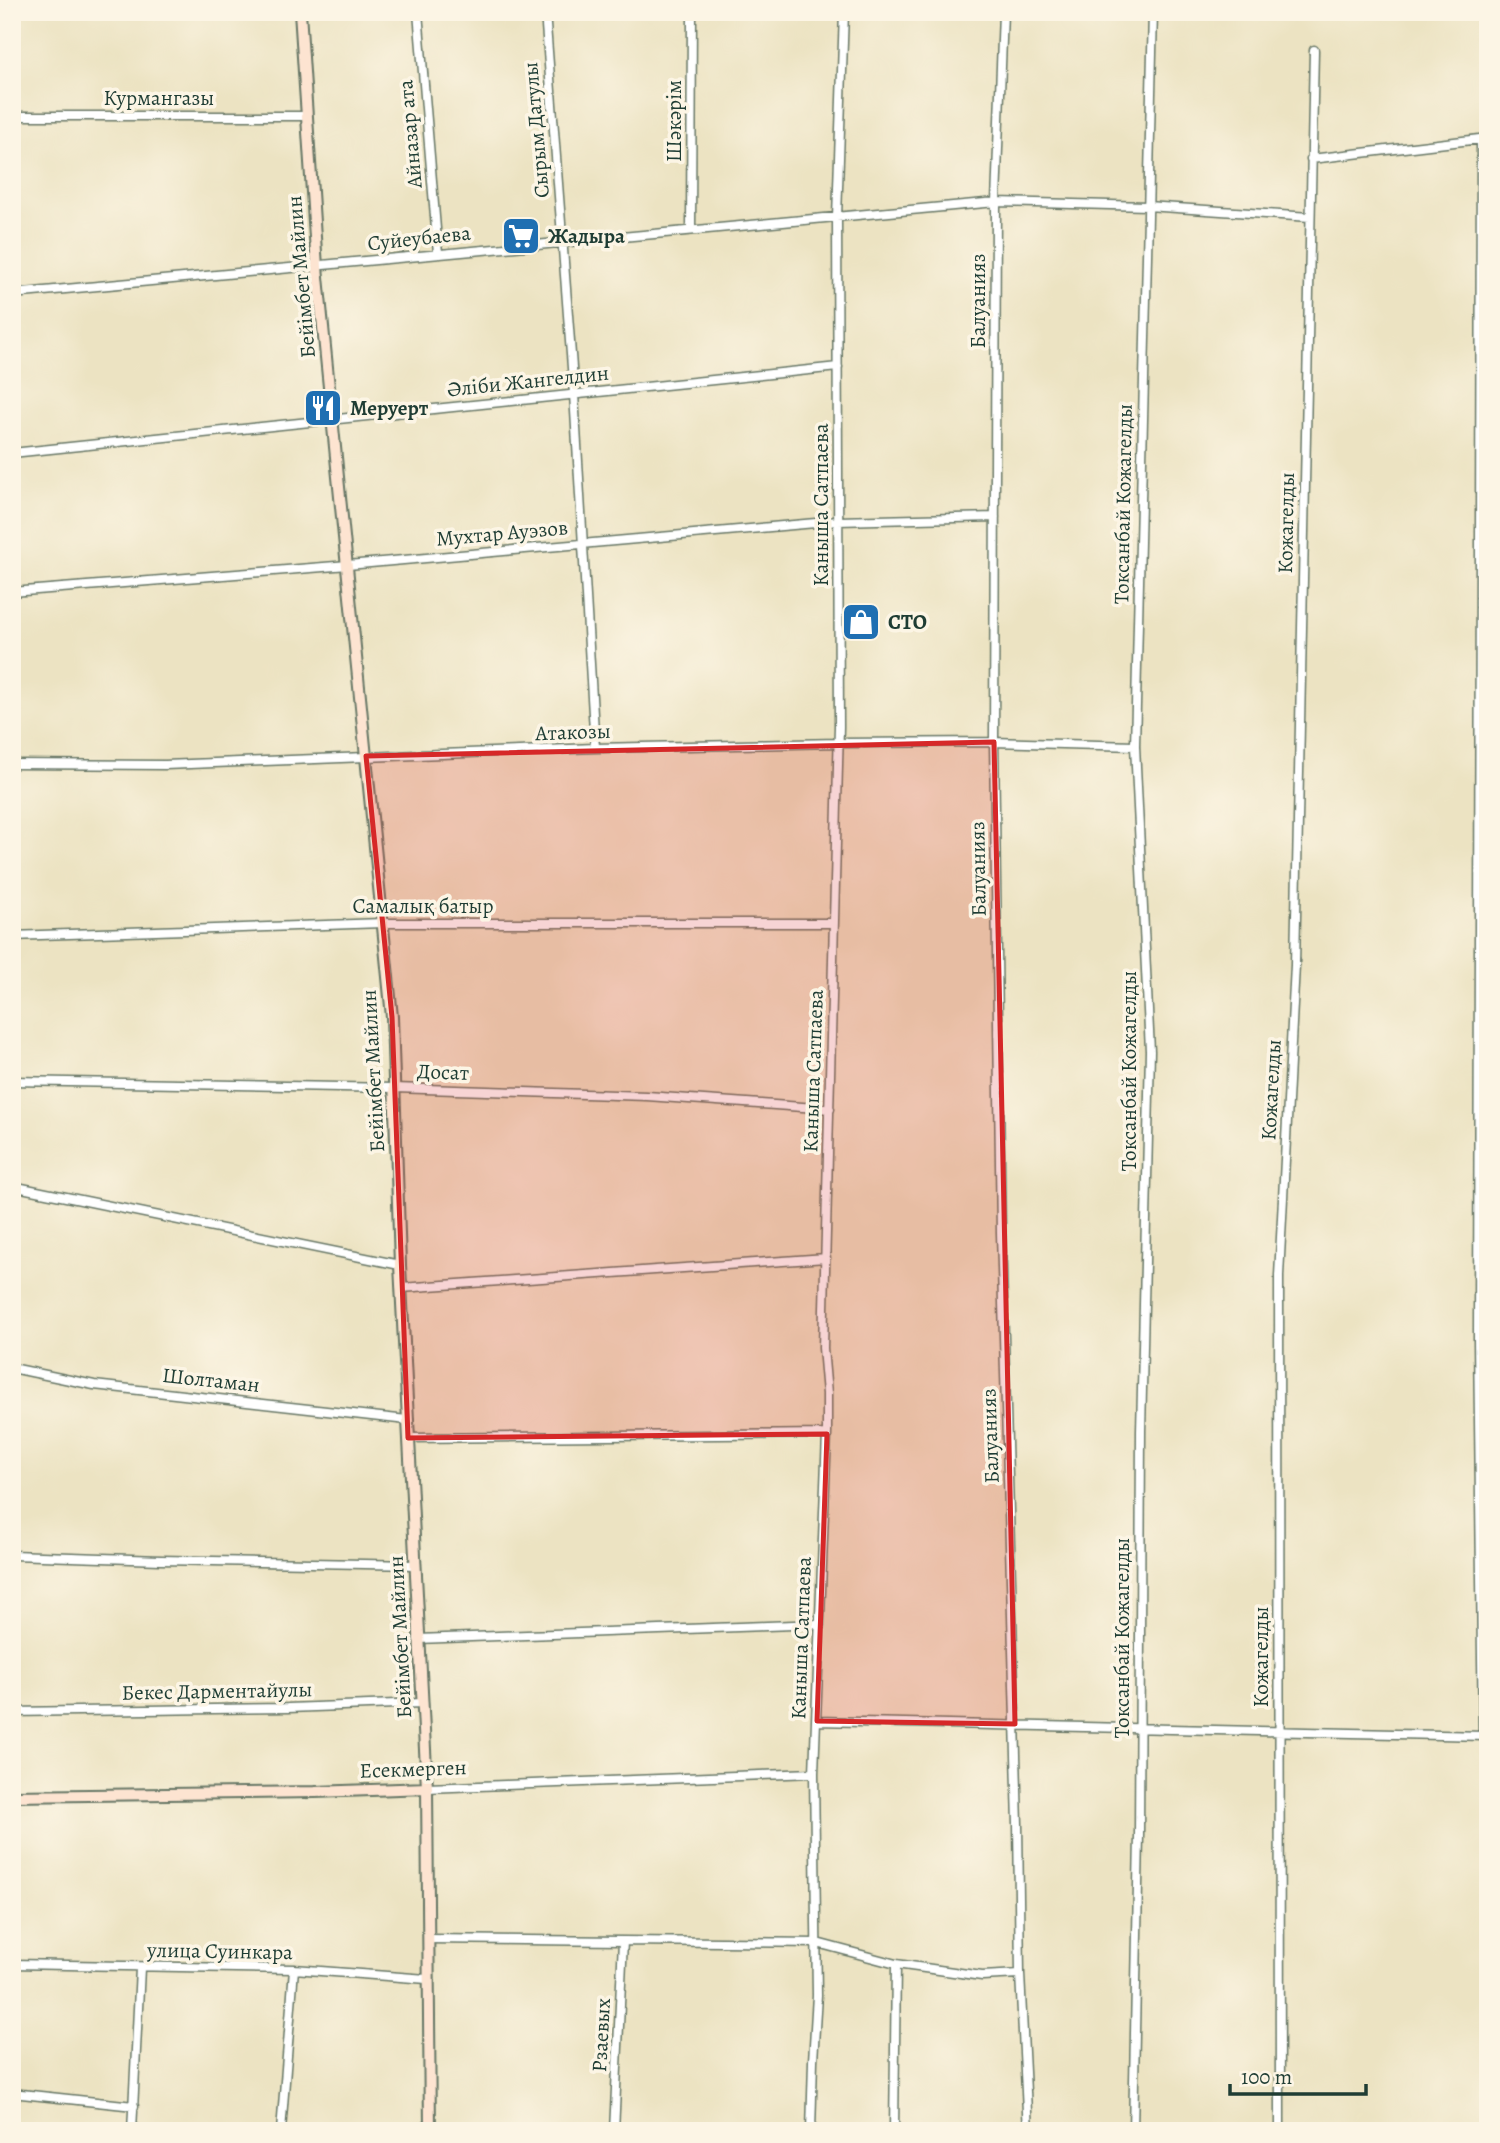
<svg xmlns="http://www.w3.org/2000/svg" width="1500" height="2143" viewBox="0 0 1500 2143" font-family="Alegreya,serif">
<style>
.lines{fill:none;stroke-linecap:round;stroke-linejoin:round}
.street-casing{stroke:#677766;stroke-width:11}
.secondary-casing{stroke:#677766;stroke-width:14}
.street{stroke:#fff;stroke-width:8}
.secondary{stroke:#fde4d1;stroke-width:10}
.marked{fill:#d62828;fill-opacity:0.2;stroke:#d62828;stroke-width:5;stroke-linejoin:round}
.labels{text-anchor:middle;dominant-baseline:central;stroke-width:7;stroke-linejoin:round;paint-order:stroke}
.street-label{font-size:21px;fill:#1f3d34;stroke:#fcf5e5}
.poi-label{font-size:21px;font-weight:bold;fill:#1f3d34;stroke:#fcf5e5;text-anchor:start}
</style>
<rect width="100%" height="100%" fill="#fcf5e5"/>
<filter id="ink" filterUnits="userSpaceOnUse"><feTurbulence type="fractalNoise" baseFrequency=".0143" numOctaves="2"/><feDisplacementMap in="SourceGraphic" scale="14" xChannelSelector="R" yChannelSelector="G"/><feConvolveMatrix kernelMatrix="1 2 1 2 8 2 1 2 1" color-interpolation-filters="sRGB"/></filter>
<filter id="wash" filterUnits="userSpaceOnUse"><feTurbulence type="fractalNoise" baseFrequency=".00686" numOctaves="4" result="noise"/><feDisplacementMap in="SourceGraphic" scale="28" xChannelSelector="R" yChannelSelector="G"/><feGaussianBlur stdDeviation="1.57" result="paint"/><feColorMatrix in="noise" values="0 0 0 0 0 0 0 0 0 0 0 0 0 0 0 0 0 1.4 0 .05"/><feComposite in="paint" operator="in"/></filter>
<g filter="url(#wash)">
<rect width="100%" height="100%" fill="#ece3c2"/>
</g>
<g filter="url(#ink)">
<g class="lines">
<defs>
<path id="street" d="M418 12 438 253
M545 12 574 394 595 748
M12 116H306
M1481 139 1478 1340 1483 1736
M1311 159 1488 138
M691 230 692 12
M12 294 996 202 1147 206 1310 217
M12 453 838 367
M12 592 348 565 838 521 995 517
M12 764 165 765 595 748 839 743 994 742 1135 746
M12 936 383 923H834
M12 1081 394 1088 647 1096 830 1109
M12 1186 400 1265
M401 1288 826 1258
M12 1368 94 1385 407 1420
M408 1438 827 1434
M12 1555 161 1560 416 1565
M418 1639 819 1624
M12 1712 288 1708 423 1703
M817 1721 1485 1736
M427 1788 814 1773
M428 1939 817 1943 896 1964 982 1976 1020 1974 1018 1824 1001 1233 994 742 996 202 1003 12
M12 1964 294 1969 427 1979
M1020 1974 1028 2131
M12 2093 134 2106
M132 2131 140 1968
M281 2131 294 1969
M614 2131 623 1941
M811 2131 813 2061 817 1995 814 1773 827 1434V1394L823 1348 839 726 837 217 844 12
M894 2131 896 1964
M1133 2131 1139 1836 1141 1431 1150 1051 1135 746 1153 12
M1280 2131 1279 1276 1295 965 1314 50"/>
<path id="secondary" d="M300 12 317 267 392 1017 400 1265 427 1788 430 2131
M12 1796 315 1792 427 1788"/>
</defs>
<use href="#street" class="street-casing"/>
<use href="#secondary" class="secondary-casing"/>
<use href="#street" class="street"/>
<use href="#secondary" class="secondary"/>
</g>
</g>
<path class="marked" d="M994 742 1015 1724 817 1721 827 1434 408 1438 392 1017 366 756Z"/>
<defs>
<symbol id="supermarket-square" viewBox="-11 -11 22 22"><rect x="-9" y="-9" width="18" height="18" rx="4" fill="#1f6fb2" stroke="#fcf5e5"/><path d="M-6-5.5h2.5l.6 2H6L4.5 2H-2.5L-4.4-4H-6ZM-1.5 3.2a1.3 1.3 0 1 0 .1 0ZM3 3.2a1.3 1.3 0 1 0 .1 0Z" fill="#fff"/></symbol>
<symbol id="restaurant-square" viewBox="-11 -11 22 22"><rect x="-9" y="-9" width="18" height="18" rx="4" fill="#1f6fb2" stroke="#fcf5e5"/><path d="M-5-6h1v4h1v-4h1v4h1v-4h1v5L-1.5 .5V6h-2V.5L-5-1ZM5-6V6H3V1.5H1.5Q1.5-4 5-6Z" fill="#fff"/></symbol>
<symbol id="shop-square" viewBox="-11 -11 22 22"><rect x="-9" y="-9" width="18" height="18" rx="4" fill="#1f6fb2" stroke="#fcf5e5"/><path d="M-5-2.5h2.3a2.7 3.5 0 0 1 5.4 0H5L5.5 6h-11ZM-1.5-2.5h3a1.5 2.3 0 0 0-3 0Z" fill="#fff"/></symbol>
</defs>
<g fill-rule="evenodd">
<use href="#supermarket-square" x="499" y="214" width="44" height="44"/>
<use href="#restaurant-square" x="301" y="386" width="44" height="44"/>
<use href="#shop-square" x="839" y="600" width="44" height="44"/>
</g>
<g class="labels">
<g class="street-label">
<text x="159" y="98">Курмангазы</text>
<text transform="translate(674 121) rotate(-90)">Шәкәрім</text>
<text transform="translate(536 130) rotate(-95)">Сырым Датулы</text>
<text transform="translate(410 134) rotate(-95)">Айназар ата</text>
<text transform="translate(419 238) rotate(-6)">Суйеубаева</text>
<text transform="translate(301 277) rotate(-95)">Бейімбет Майлин</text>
<text transform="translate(978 301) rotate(-90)">Балуанияз</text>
<text transform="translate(528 381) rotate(-6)">Әліби Жангелдин</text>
<text transform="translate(1123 504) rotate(-89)">Токсанбай Кожагелды</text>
<text transform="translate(821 505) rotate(-90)">Каныша Сатпаева</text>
<text transform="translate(1286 523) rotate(-89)">Кожагелды</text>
<text transform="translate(502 533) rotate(-5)">Мухтар Ауэзов</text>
<text transform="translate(573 732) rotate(-2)">Атакозы</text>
<text transform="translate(978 869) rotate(-91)">Балуанияз</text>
<text x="423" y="906">Самалық батыр</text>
<text transform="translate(373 1071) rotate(-93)">Бейімбет Майлин</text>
<text transform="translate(813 1071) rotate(-88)">Каныша Сатпаева</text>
<text transform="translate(1129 1071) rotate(-90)">Токсанбай Кожагелды</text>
<text transform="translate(443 1072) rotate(2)">Досат</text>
<text transform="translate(1271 1090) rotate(-87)">Кожагелды</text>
<text transform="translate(211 1380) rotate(6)">Шолтаман</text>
<text transform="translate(990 1436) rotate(-92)">Балуанияз</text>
<text transform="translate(400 1637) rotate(-93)">Бейімбет Майлин</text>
<text transform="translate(801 1638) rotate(-88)">Каныша Сатпаева</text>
<text transform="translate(1122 1638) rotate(-90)">Токсанбай Кожагелды</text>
<text transform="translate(1261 1657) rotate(-90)">Кожагелды</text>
<text transform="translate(217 1691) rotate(-1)">Бекес Дарментайулы</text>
<text transform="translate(413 1769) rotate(-2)">Eсекмерген</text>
<text transform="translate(220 1951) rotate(1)">улица Суинкара</text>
<text transform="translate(601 2035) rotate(-87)">Рзаевых</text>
</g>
<g class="poi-label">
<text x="548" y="236">Жадыра</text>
<text x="350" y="408">Меруерт</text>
<text x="888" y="622">CTO</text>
</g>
</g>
<rect width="1500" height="2143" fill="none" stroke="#fcf5e5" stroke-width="42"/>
<path d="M1230 2084v10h136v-10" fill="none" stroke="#1f3d34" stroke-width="3.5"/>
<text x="1241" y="2084" font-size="21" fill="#1f3d34" stroke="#fcf5e5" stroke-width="5" paint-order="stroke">100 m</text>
</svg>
